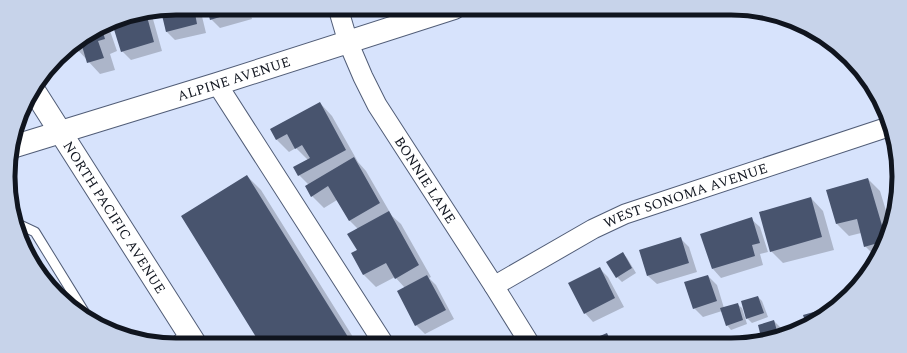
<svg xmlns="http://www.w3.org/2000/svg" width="907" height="353" viewBox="0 0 907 353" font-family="Spectral,serif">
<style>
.shadow{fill:#0003}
.building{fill:#48546e}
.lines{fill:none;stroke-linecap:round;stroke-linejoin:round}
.lane-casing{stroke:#515d77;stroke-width:11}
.street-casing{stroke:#515d77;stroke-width:21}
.secondary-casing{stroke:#515d77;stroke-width:24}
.lane{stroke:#fff;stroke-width:9}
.street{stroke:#fff;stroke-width:19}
.secondary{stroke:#fff;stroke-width:22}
.labels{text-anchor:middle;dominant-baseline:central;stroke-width:4;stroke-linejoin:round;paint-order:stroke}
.street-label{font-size:14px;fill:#10151f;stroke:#d7e3fc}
.rim{fill:none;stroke:#10151f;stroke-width:5}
</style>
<rect width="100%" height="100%" fill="#d7e3fc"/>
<path class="shadow" d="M176 8H200L206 33 175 40 166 31 162 10Z
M208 8H249L252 19 220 28 211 19Z
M260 8H296L267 15Z
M151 12 162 51 131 60 122 51 113 22 122 17Z
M108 25 117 51 110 54 115 70 100 74 76 48 75 44Z
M320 103 332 116 358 162 366 171 392 216 401 224 431 277 429 278 436 285 454 319 425 334 416 325 405 288 395 277 376 287 364 275 352 254 358 250V229L350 221 337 200 324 208 312 196 309 185 299 175 308 160 296 148 289 152 277 140 271 129Z
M247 176 261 190 358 345H263Z
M868 179 880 191 891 227 890 230 877 258 865 246 861 233 849 236 837 224 828 190Z
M811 198 823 211 834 250 783 263 771 251Z
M751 219 760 227 768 252 760 254 763 265 721 278 713 269Z
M680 238 689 247 697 272 657 284 648 276Z
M623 253 627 258 636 273 622 282 617 277Z
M599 268 608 277 624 307 593 322 585 313Z
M708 276 717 285 724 308 737 304 742 308 747 324 731 330 727 325 722 311 703 317 694 308Z
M758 297 762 301 768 317 752 323 747 318Z
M774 321 783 330 797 326 800 329 763 340Z
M606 334 616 344H584Z
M741 338 746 344H721Z"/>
<path class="building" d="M176 8H194L197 24 166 32 161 11Z
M207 8H243V10L210 20Z
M146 13 154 42 121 52 112 23 122 17Z
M102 29 105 39 98 41 104 58 87 63 82 46 75 48 74 45Z
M320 102 346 150 298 176 293 167 310 158 302 145 295 149 287 134 276 140 270 129Z
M354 157 380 203 349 221 328 186 311 197 305 186Z
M247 175 323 297 353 345H261L181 216Z
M868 178 886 239 885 241 864 247 857 219 836 224 826 190Z
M811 197 822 237 770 252 759 212Z
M389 211 419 265 395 279 386 263 363 275 351 253 357 250 347 234Z
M752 217 760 243 752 245 755 256 712 269 700 234Z
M681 237 689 263 647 276 639 250Z
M623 252 632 268 616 278 606 262Z
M600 267 615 298 584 314 568 283Z
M427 275 446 310 415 326 397 291Z
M708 275 717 301 693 309 684 282Z
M758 296 764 313 746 319 741 301Z
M738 303 743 320 726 326 720 308Z
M835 306 836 307 807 327 803 315Z
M774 320 777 331 797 325 798 330 762 341 758 325Z
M607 333 612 344H581Z
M468 337 472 344H456Z
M741 337 743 344H719V343Z"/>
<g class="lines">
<defs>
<path id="lane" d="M17 224H18L35 232 88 318
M171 344 188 333"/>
<g id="street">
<path id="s1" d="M338 8 348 42 363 77 377 105 494 286 530 344"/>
<path d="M217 84 384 344"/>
<path id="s2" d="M494 286 593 229 625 214 888 127"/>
</g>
<g id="secondary">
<path id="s3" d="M33 89 196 345"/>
<path id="s4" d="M12 147 217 84 454 8"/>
</g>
</defs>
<use href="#lane" class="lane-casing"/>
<use href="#street" class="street-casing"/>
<use href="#secondary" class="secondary-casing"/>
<use href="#lane" class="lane"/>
<use href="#street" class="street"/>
<use href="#secondary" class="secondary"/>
</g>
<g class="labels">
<g class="street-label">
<text stroke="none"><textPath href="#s4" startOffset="232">ALPINE AVENUE</textPath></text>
<text stroke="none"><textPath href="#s1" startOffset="194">BONNIE LANE</textPath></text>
<text stroke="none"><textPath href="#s2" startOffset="213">WEST SONOMA AVENUE</textPath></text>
<text stroke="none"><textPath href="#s3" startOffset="152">NORTH PACIFIC AVENUE</textPath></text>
</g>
</g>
<path d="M0 0H907V353H0ZM176 15H731A161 161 0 0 1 892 176V177A161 161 0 0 1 731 338H176A161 161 0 0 1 15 177V176A161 161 0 0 1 176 15Z" fill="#c7d3ea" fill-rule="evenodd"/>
<path class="rim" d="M176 15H731A161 161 0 0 1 892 176V177A161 161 0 0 1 731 338H176A161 161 0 0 1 15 177V176A161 161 0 0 1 176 15Z"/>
</svg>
